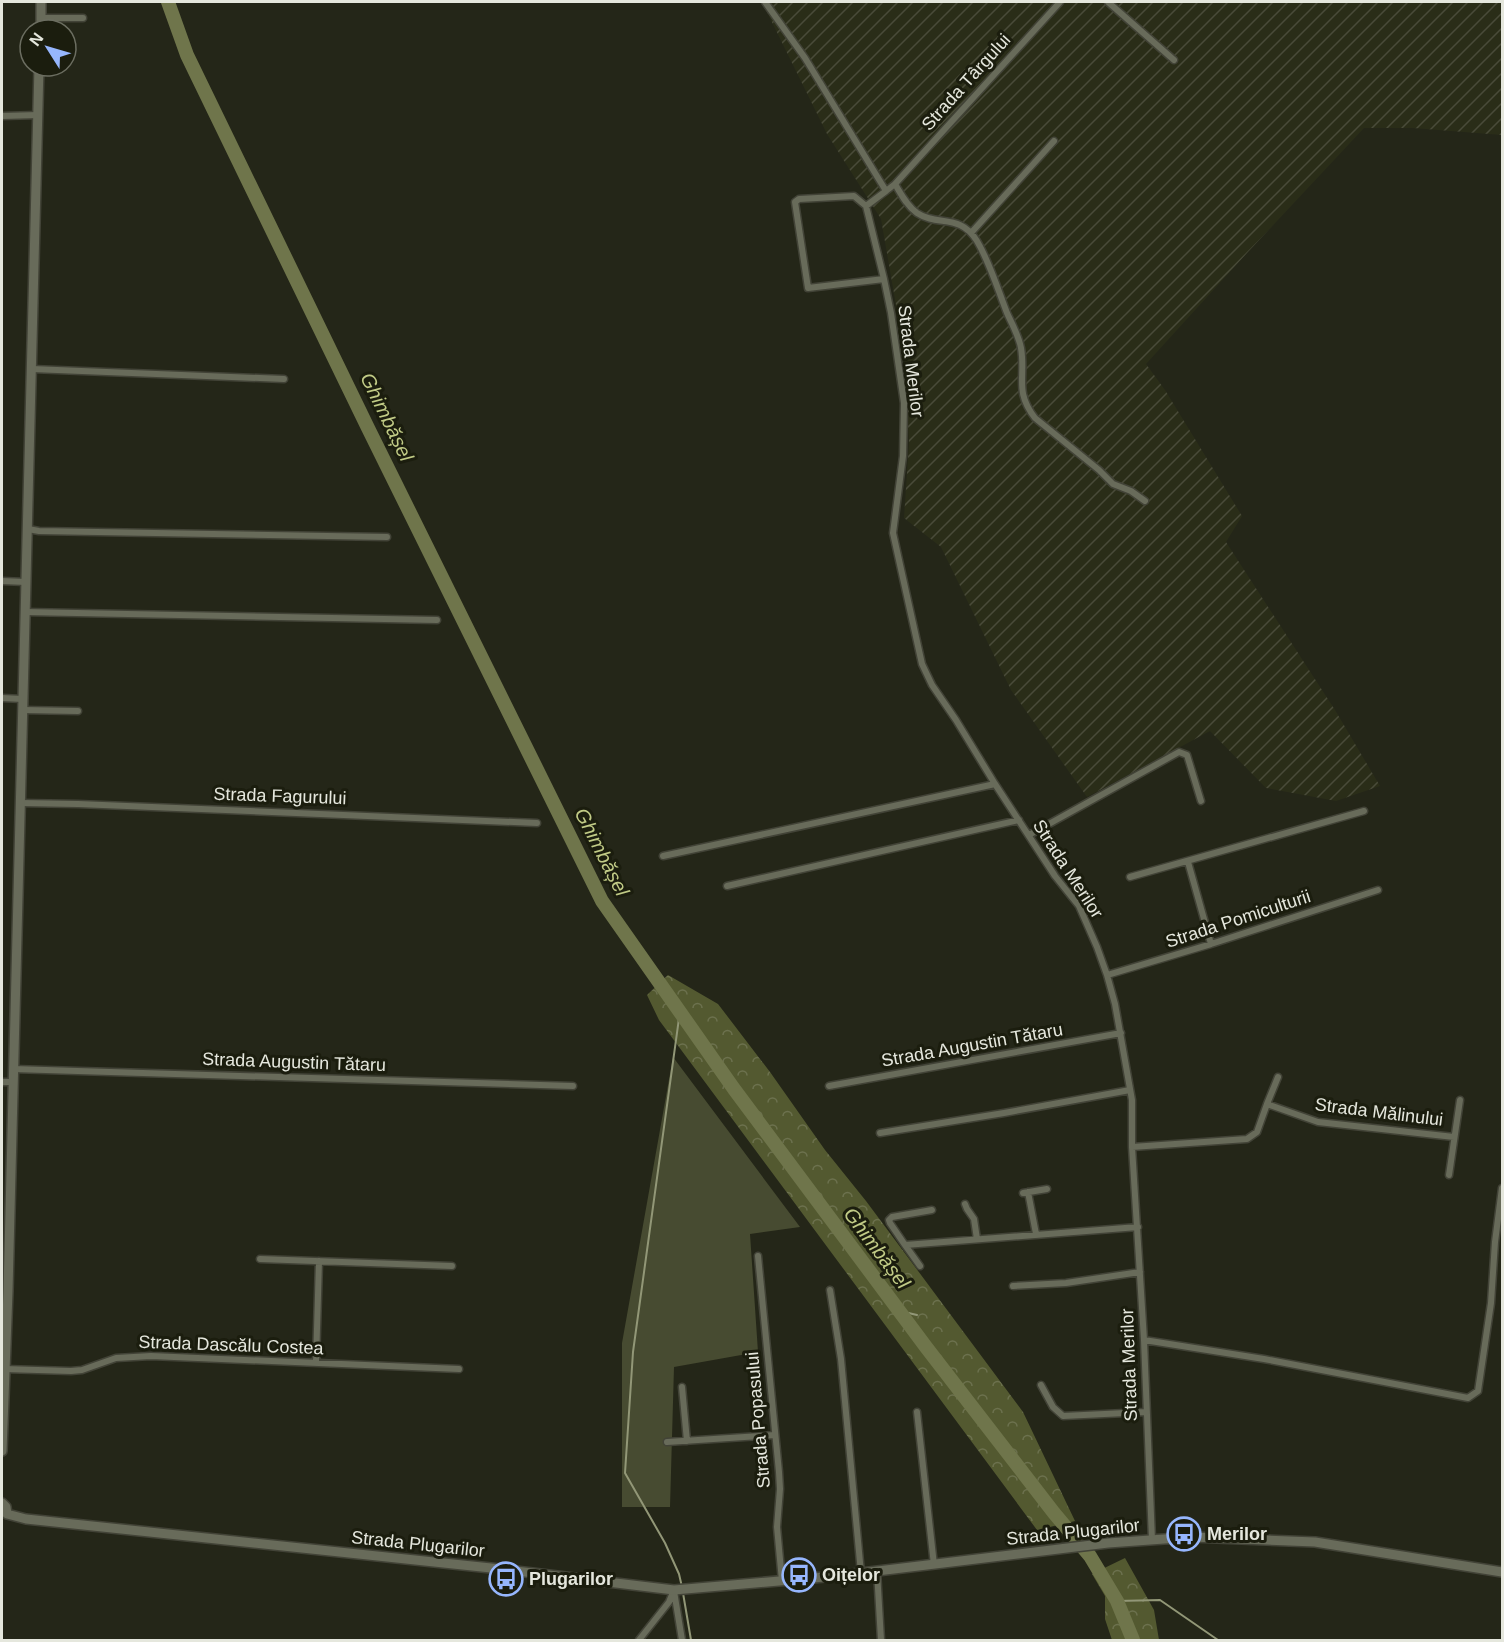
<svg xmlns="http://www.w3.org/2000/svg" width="1504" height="1642" viewBox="0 0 1504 1642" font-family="Helvetica,sans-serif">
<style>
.industrial{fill:url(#industrial-furrows)}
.green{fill:#474b31}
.forest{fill:url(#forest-crowns)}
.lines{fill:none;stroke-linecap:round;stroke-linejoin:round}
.stream{stroke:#929777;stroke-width:2}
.river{stroke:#6f754b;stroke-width:14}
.street-casing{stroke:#424337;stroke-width:9}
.secondary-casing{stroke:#424337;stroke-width:12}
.street{stroke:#686b5a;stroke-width:6}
.secondary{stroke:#686b5a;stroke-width:9}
.labels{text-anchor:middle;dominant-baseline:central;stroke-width:6;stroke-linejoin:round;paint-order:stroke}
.street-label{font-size:18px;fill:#e5e7dd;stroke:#1b1d0e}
.poi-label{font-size:18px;font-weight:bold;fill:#e5e7dd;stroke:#1b1d0e;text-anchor:start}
.water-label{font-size:20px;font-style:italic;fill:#c1cb86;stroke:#1b1d0e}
</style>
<defs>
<pattern id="industrial-furrows" width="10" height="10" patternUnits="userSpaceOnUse" patternTransform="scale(1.5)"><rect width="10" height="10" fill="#2a2d18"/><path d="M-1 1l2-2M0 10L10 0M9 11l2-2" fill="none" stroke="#494b39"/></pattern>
<pattern id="forest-crowns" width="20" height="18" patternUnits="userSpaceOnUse" patternTransform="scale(1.5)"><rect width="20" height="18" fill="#535930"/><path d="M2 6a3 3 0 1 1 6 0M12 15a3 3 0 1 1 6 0" fill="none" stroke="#6c714e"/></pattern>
</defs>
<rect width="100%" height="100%" fill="#242618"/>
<path class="industrial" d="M762 2H1502V135L1413 128H1364L1247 253 1146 364 1165 390 1242 516 1226 542 1335 710 1380 786 1336 801 1266 788 1210 731 1087 797 1011 690 941 547 904 518 909 443 904 351 881 219 827 134Z"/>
<path class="green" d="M673 1057 800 1227 750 1234 758 1352 674 1367 670 1507H622V1343Z"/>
<path class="forest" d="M668 975 718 1004 770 1072 825 1150 866 1201 1023 1412 1075 1521 1037 1530 659 1020 647 995Z
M1125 1558 1154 1610 1159 1640H1112L1105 1619V1596L1092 1574Z"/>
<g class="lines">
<path class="stream" d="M680 1011 633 1352 625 1473 665 1543 679 1574 682 1587
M900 1311 917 1315
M683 1593 691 1640
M1117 1601 1160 1600 1218 1640"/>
<path class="river" d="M168 2 187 55 368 428 602 901 734 1089 926 1347 1054 1513 1090 1556 1117 1601 1133 1640"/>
<defs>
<path id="street" d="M765 2 805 58 886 191 866 206 884 279
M1108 2 1174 60
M41 18H83
M2 116 38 115
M895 184 1060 2
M886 191 895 184C901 194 907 206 917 213 938 227 960 213 977 241 990 263 998 290 1007 313 1012 324 1019 336 1021 348 1026 377 1014 391 1035 418L1099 470 1113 484 1131 491 1145 501
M866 206 854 196 799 199 795 202 808 288 884 279 891 313 904 403 903 456 893 533 922 664 932 685 956 720 995 784 1055 876 1079 906 1097 947 1107 975 1115 1004 1132 1100V1147L1144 1340 1152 1540
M971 233 1054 141
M32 369 284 379
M28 529 39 531 387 537
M2 581 26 582
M25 612 437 620
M2 698 23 699
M23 710 78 711
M21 803 78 804 537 823
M1029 835 1179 752 1187 755 1201 801
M663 856 995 784
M1188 862 1211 944
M1130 877 1364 811
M727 886 1019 820
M1107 975 1211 944 1378 890
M13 1069 573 1086
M2 1082H13
M829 1086 1121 1033
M1267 1104 1278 1077
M880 1133 1004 1113 1130 1090
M1132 1147 1247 1139 1257 1132 1267 1104 1318 1122 1454 1137
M1449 1175 1460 1100
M1028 1192 1036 1234
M1023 1193 1047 1189
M965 1204 967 1209 974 1219 977 1239
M932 1210 892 1217 889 1220 890 1223 905 1245 1138 1227
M905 1245 920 1266
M758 1256 779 1472 780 1489 777 1527 782 1581
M260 1259 452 1266
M1013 1286 1066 1283 1140 1272
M830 1290 841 1359 861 1573
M1144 1340 1264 1359 1468 1398 1478 1391 1491 1303 1495 1242 1502 1188
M316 1363 319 1261
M4 1369 71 1371 82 1370 116 1358 151 1356 459 1369
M1041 1385 1053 1407 1063 1416 1146 1412
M682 1387 687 1441
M917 1412 934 1565
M667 1442 775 1435
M877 1571 881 1640
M674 1591 682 1640
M639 1640 669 1602 674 1590"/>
<path id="secondary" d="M41 30V2
M2 1451 8 1291 39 66
M2 1503 6 1507 7 1514
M7 1514 26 1519 491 1568 674 1590 836 1576 1108 1543 1192 1537 1315 1542 1502 1572"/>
</defs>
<use href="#street" class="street-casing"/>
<use href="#secondary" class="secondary-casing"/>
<use href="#street" class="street"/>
<use href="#secondary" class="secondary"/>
</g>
<defs>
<symbol id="bus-ring" viewBox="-11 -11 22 22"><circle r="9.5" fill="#1b1d0e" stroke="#96b6fd" stroke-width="1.5"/><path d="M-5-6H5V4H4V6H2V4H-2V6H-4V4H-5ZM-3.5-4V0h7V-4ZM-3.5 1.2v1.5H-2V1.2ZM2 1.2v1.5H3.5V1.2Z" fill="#96b6fd"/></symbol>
</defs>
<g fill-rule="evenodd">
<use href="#bus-ring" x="1165" y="1515" width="38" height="38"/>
<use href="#bus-ring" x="780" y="1556" width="38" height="38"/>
<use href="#bus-ring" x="487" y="1560" width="38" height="38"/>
</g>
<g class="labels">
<g class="street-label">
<text transform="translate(966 82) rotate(-48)">Strada Târgului</text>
<text transform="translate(911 361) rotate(83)">Strada Merilor</text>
<text transform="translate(280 796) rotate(2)">Strada Fagurului</text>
<text transform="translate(1068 869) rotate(57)">Strada Merilor</text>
<text transform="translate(1238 919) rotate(-18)">Strada Pomiculturii</text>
<text transform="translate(972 1045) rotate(-10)">Strada Augustin Tătaru</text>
<text transform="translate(294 1062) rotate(2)">Strada Augustin Tătaru</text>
<text transform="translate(1379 1112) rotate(7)">Strada Mălinului</text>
<text transform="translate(231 1345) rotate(2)">Strada Dascălu Costea</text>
<text transform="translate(1129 1365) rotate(-92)">Strada Merilor</text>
<text transform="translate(758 1420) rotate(-95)">Strada Popasului</text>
<text transform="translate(1073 1532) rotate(-6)">Strada Plugarilor</text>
<text transform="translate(418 1544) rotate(6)">Strada Plugarilor</text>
</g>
<g class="poi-label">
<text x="1207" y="1534">Merilor</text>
<text x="822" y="1575">Oițelor</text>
<text x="529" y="1579">Plugarilor</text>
</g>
<g class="water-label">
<text transform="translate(387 417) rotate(64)">Ghimbășel</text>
<text transform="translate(602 852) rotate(63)">Ghimbășel</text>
<text transform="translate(877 1248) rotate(53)">Ghimbășel</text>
</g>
</g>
<rect width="1504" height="1642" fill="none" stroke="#e5e7dd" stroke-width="6"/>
<g transform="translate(48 48) rotate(307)"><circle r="28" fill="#1b1d0e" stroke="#6c6e61" stroke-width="1.5"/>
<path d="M0-4.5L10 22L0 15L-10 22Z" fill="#96b6fd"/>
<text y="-9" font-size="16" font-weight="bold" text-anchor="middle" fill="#e5e7dd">N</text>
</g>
</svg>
